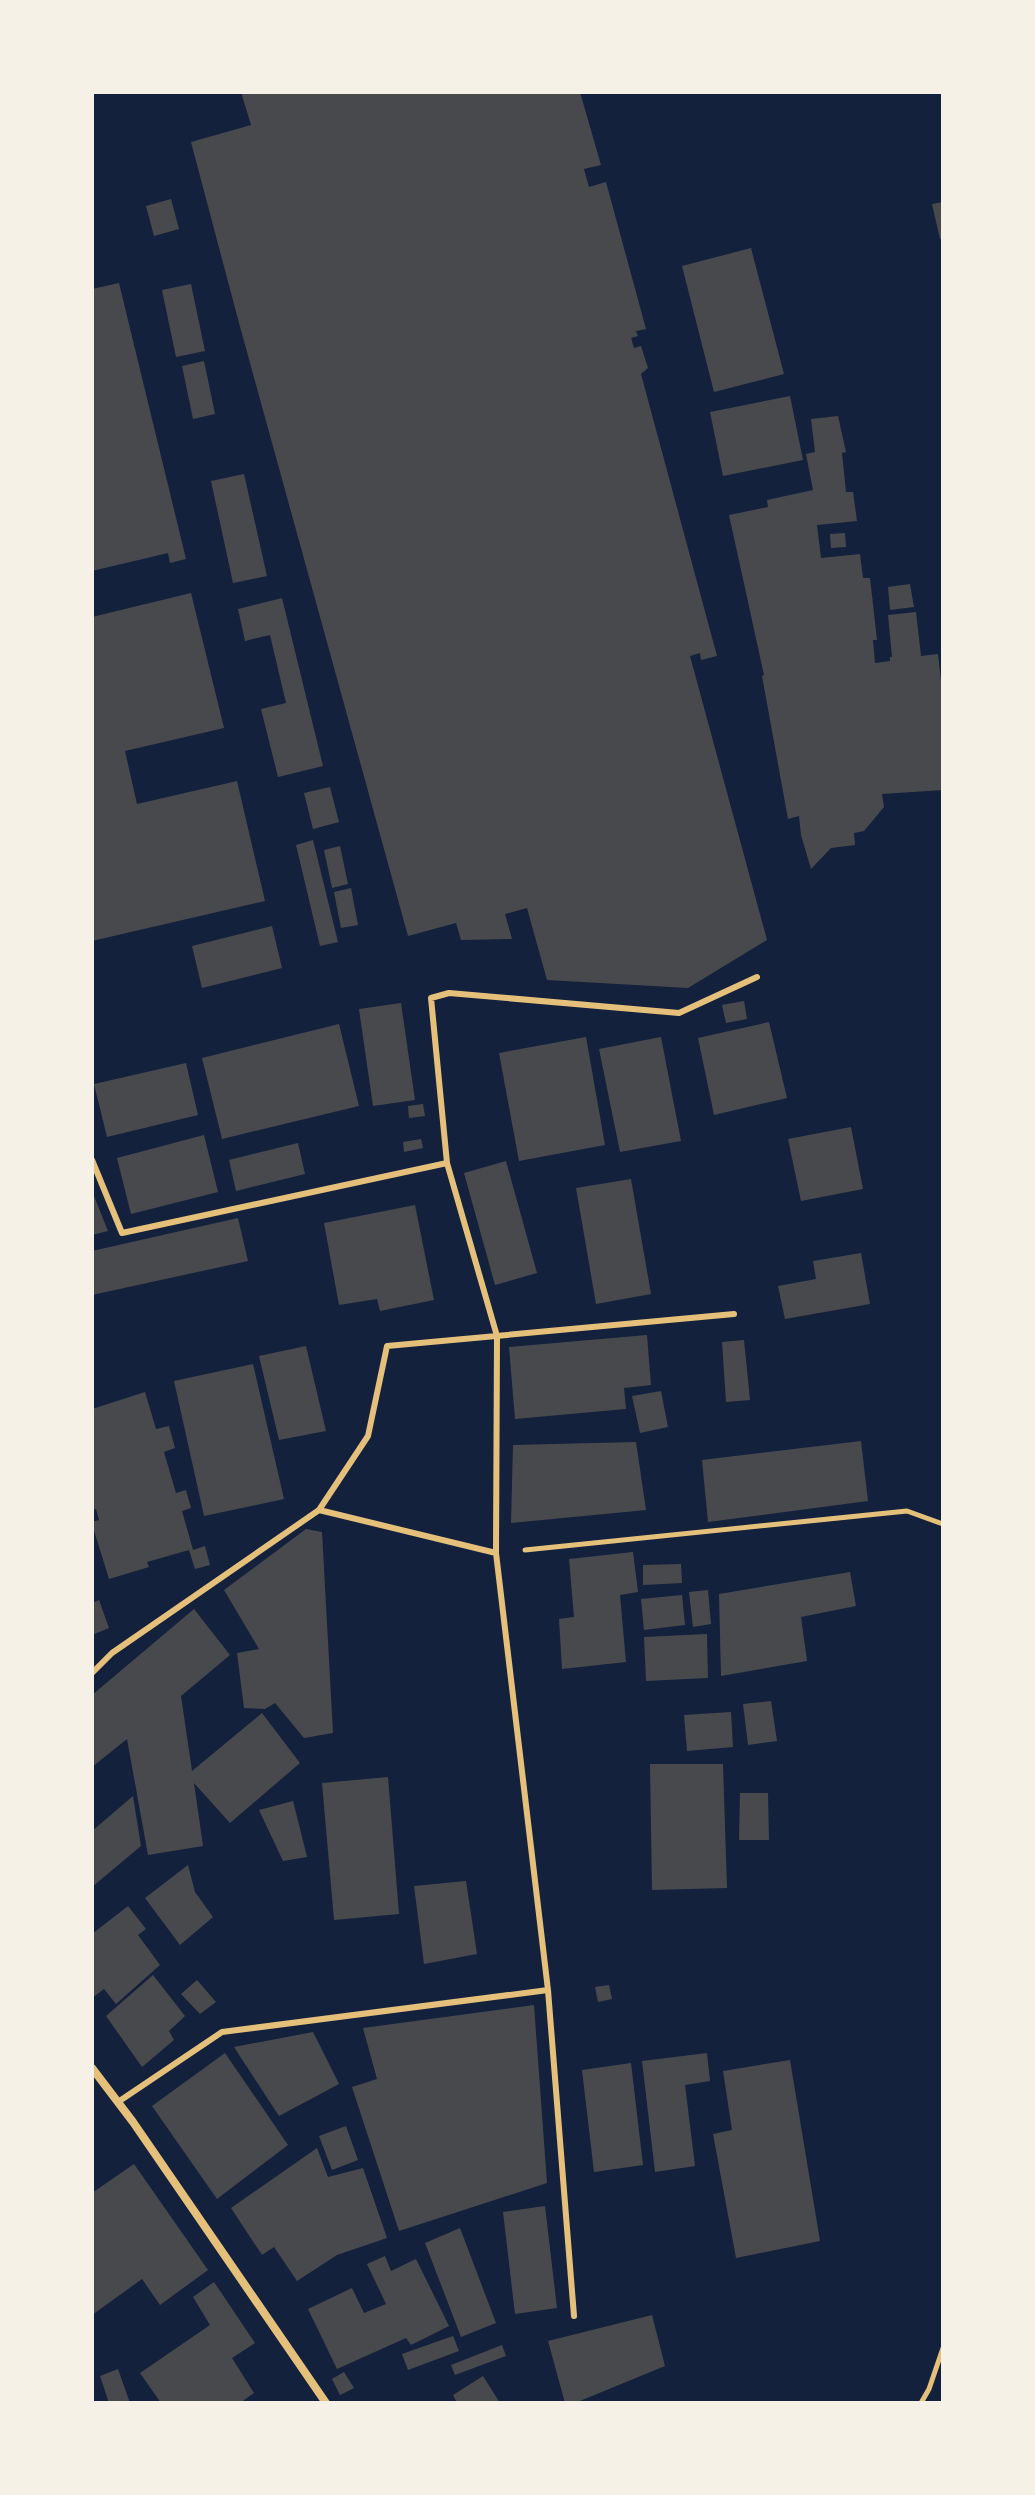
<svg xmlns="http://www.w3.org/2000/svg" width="1035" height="2495" viewBox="0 0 1035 2495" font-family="Poppins,sans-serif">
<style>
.building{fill:#48494c}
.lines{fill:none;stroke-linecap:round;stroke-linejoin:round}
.path{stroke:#e5c07b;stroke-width:5}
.service{stroke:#e5c07b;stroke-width:6}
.minor{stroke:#e5c07b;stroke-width:8}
</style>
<rect width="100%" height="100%" fill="#14213d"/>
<path class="building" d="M241 92H580L601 165 584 169 589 187 606 182 646 329 636 331 638 336 631 338 634 348 641 346 648 368 641 374 717 656 701 660 700 653 690 656 767 940 688 988 547 980 527 908 505 914 512 939 461 940 456 923 408 936 239 323 191 142 251 125Z
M171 199 179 229 154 236 146 206Z
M943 202V239H940L932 204Z
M751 248 784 374 714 392 682 266Z
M119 283 186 559 170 563 168 553 92 571V289Z
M191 284 205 351 176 357 162 290Z
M204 361 215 414 193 419 182 366Z
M790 396 803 460 723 476 710 412Z
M838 416 846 452 842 453 846 492H853L857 521 817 525 821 558 860 554 863 578H870L877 640H873L875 663 890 661V657H892L888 615 916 612 921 656 938 654 943 700V790L882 794 884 807 864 831 854 833 855 845 831 848 811 869 801 835 799 816 788 819 762 676 764 675 729 515 768 507 767 500 813 490 806 454 815 452 811 419Z
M244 474 267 576 233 583 211 481Z
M845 533 846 547 831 548 830 534Z
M910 584 914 607 890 610 888 587Z
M191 593 224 728 125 751 137 804 237 781 265 901 92 941V617Z
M282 598 323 766 278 777 261 709 286 703 270 635 245 641 238 609Z
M330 787 339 822 313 829 304 793Z
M313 840 338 942 320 946 296 845Z
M340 846 348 884 332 888 324 850Z
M351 888 358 925 341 928 334 892Z
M272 926 282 968 202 988 192 946Z
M744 1001 747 1019 726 1023 722 1005Z
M401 1003 415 1100 373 1106 359 1009Z
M769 1022 787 1098 714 1115 698 1038Z
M339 1024 359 1106 222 1139 202 1058Z
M586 1037 605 1145 519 1161 499 1053Z
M661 1037 681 1141 620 1152 599 1049Z
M186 1063 198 1115 107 1137 94 1084Z
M423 1104 425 1116 409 1118 408 1106Z
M851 1127 863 1189 801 1201 788 1139Z
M204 1135 218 1192 131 1214 117 1158Z
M421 1139 423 1148 404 1152 403 1142Z
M298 1143 305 1174 236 1191 229 1160Z
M506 1161 537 1273 495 1285 464 1173Z
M631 1179 651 1294 596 1304 576 1188Z
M92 1191 108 1231 92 1235Z
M415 1205 434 1300 380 1311 377 1299 339 1305 324 1223Z
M238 1218 248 1261 92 1295V1251Z
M861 1253 870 1304 785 1319 778 1286 816 1279 813 1261Z
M647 1335 651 1385 624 1388 626 1409 515 1419 509 1347Z
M744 1340 750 1400 726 1402 722 1342Z
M306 1346 326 1431 279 1440 259 1356Z
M253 1364 284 1499 204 1516 174 1381Z
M661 1391 668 1427 640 1433 632 1396Z
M145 1392 156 1429 169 1426 175 1448 164 1452 176 1493 186 1490 191 1508 182 1511 193 1550 205 1546 210 1565 195 1569 189 1550 147 1562 149 1567 109 1579 92 1524V1522L99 1520 96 1509 92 1510V1409Z
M861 1441 868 1501 708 1522 702 1460Z
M636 1442 646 1510 511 1523 513 1445Z
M306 1529 322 1532 333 1733 304 1738 275 1703 265 1709 244 1708 237 1653 259 1649 224 1590Z
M633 1552 638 1592 620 1595 626 1662 562 1669 559 1619 574 1617 569 1559Z
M681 1564 682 1583 643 1585V1565Z
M850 1572 856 1606 801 1617 807 1661 721 1676 719 1594Z
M708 1590 711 1624 693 1627 689 1592Z
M682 1595 685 1625 644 1630 641 1599Z
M99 1600 109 1628 92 1635V1603Z
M194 1609 230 1655 181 1696 192 1771 262 1713 300 1763 230 1823 194 1783 203 1846 148 1855 127 1739 92 1767V1695Z
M707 1634 708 1678 646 1681 644 1637Z
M771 1701 777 1741 748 1745 743 1704Z
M731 1712 733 1747 687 1751 684 1715Z
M650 1764H723L727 1888 652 1890Z
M388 1777 399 1914 334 1920 322 1783Z
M740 1793H768L769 1840H739Z
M133 1796 141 1846 92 1887V1831Z
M293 1801 307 1857 283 1861 259 1810Z
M188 1865 195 1892 213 1917 180 1945 145 1898Z
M466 1881 477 1954 424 1964 414 1886Z
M128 1906 146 1929 138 1935 160 1965 116 2004 104 1989 92 1998V1934Z
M153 1975 185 2016 169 2031 174 2040 142 2067 106 2016Z
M197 1980 216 2002 200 2014 181 1994Z
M609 1985 612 1999 598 2002 595 1987Z
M534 2005 547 2183 399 2231 352 2087 377 2079 363 2028Z
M313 2032 339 2084 279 2116 234 2047Z
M225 2053 288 2145 217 2199 152 2106Z
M707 2053 710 2081 685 2085 695 2166 655 2172 642 2061Z
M790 2060 820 2241 736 2258 713 2134 732 2130 723 2071Z
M631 2063 643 2165 594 2172 582 2070Z
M346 2126 358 2160 332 2170 319 2136Z
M317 2148 328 2177 363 2168 387 2238 337 2255 297 2281 274 2247 262 2255 231 2208Z
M134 2164 208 2270 160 2305 142 2279 92 2315V2193Z
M545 2206 557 2308 515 2314 503 2212Z
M460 2228 496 2323 461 2337 425 2243Z
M385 2256 391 2271 416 2259 449 2326 411 2345 406 2338 337 2369 308 2309 352 2288 364 2313 386 2304 367 2264Z
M214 2282 255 2343 232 2358 254 2393 240 2403H161L140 2373 210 2325 193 2297Z
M652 2315 665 2366 575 2403H565L548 2341Z
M453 2336 459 2351 408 2370 402 2354Z
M502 2345 506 2356 455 2375 451 2365Z
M118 2369 130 2403H109L100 2376Z
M344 2372 354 2388 340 2395 332 2379Z
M483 2376 500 2403H457L453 2395Z"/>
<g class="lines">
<path class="path" d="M525 1550 907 1511 943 1524
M921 2403 929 2389 943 2348"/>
<path class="service" d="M92 1160 122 1233 447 1163 431 998 449 993 679 1013 757 977
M447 1163 497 1336 496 1553 548 1990 574 2316
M319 1510 496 1553
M92 1673 112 1653 319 1510 368 1436 387 1346 734 1314
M118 2102 222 2032 548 1990"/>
<path class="minor" d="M92 2068 133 2122 326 2403"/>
</g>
<rect width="1035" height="2495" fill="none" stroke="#f6f1e7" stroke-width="188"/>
</svg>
